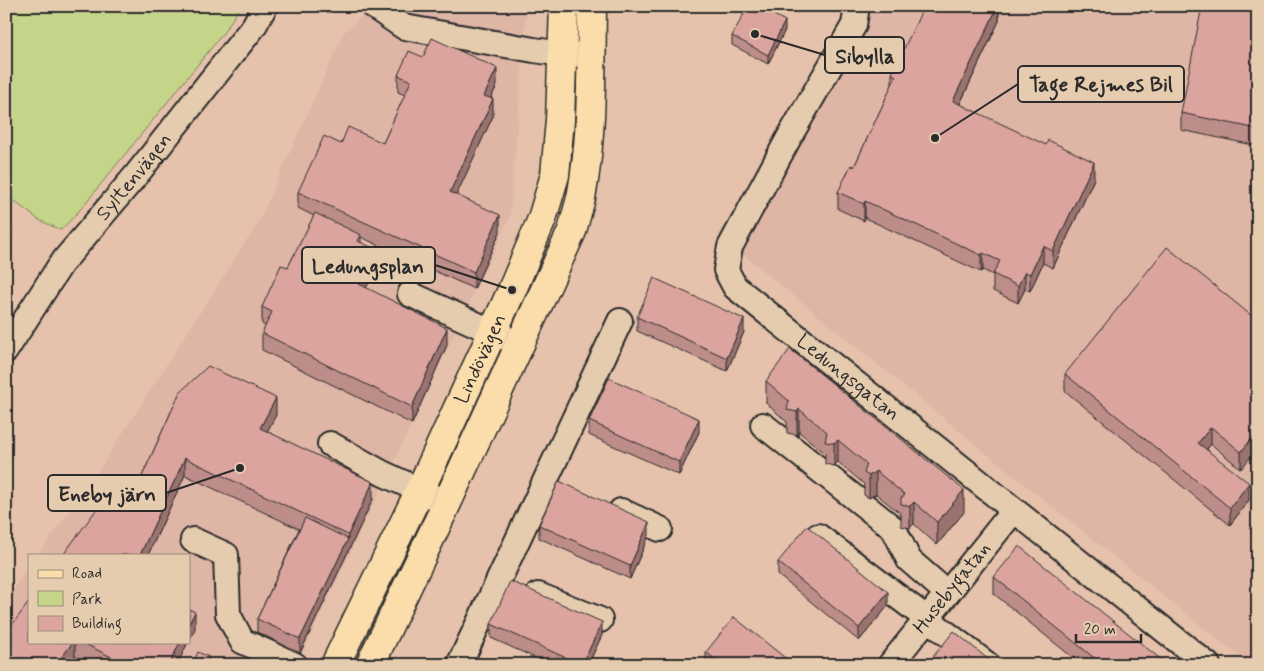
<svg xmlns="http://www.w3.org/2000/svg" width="1264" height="671" viewBox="0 0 1264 671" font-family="Mynerve,sans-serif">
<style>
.built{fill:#dfb6a6}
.green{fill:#c4d589;stroke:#78805a}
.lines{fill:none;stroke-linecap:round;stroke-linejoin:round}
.minor-casing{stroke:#2b2b2b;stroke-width:28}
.major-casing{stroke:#2b2b2b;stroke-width:31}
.minor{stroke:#e6ccae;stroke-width:24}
.major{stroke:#fbddab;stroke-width:28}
.wall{fill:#bd8d89;stroke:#2b2b2b}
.shaded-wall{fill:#9a736f;stroke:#2b2b2b}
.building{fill:#dca49f;stroke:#2b2b2b}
.labels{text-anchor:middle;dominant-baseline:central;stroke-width:4;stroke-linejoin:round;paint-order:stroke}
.street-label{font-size:20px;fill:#2b2b2b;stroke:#e6ccae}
.leader{fill:none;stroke:#2b2b2b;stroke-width:2}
.callout-dot{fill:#2b2b2b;stroke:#e6ccae;stroke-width:2}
.callout{fill:#e6ccae;stroke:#2b2b2b;stroke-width:2}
.callout-label{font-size:21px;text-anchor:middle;font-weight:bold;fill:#2b2b2b}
</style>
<rect width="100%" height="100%" fill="#e6c2ac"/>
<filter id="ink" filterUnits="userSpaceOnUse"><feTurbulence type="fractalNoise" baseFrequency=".02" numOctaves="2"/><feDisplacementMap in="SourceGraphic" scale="10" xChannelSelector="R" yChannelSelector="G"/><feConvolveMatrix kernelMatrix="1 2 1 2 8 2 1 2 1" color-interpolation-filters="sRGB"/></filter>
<g filter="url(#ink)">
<path class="built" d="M373 6H527L510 217 297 665H6V599L29 567V642H189V555H38L102 465 259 221 344 32Z
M848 6H1258V665H1250L1026 486 718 234 770 154Z"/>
<path class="green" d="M6 6H241L221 36 79 211 61 230 39 220 6 195Z"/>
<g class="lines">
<defs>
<g id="minor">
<path d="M373 6 404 27 534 50 563 54 591 55"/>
<path id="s1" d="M857 6 854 25 791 134 730 247 726 270 735 287 1208 665"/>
<path d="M410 294 519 344"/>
<path id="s2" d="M6 350 61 264 137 174 254 26 265 6"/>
<path d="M763 425 894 529 909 560 947 593"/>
<path d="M330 444 382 473 447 503"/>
<path d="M621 511 660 529"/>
<path d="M818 536 988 665"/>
<path d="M193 540 226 555 228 614 242 641 295 665"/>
<path d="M538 595 600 620"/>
<path d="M459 665 620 321"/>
<path id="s3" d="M890 665 1014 510"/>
</g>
<g id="major">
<path id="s4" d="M335 665 420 490 512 290 542 219 555 175 560 120 564 6"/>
<path d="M370 665 447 503 572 231C575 220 578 209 581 198 593 135 591 69 592 6"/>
</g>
</defs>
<use href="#minor" class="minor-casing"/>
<use href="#major" class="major-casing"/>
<use href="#minor" class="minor"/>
<use href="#major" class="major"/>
</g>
<path class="wall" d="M999 6V21L960 104 1094 179 1053 268 1043 263 1030 291 1025 289 1018 303 993 291V275L983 270 981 272 865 218 864 221 838 209V192L854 167 892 85V74Z
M1258 6V146L1181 130V113Z
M785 30 768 64 732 45V36Z
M423 57 497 85 491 98 493 116 456 195 500 232 474 289 361 237V243L377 267 366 288 447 345 412 424 262 350V333L266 326 262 324V307L288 267 314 216 298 208V192L341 144 383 143 405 95 398 92V75Z
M637 317 744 332 727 371 637 331Z
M1258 321 1241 469 1211 444 1207 449 1249 500 1230 525 1065 391V374Z
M766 381 964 512 937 545 914 524 910 528 901 526V514L876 494 869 498 864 495V484L838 462 834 466 825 464V453L799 432 797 435 787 433V422L766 403Z
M180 392 276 415 267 431 373 499 300 653 257 632V619L299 529 185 475 148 555H63L139 483Z
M589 421 699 432 679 475 589 435Z
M539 525 649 535 630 579 539 538Z
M778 562 888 606 859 641 778 575Z
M994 577 1168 665H1082L994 594Z
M491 624 602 635 588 665H551L491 638Z
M29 642H188L177 665H92L75 656Z
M706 652 794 665H706Z
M932 658 995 665H932Z"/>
<path class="shaded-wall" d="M998 6H999V21L953 118V101Z
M785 21V30L768 64V55Z
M497 68V85L484 113V96Z
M493 99V116L450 209V192Z
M1094 162V179L1053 268V251Z
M865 201V218L864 221V204Z
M500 215V232L474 289V272Z
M12 229V234L6 242V237Z
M1043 246V263L1030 291V274Z
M377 250V267L359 301V284Z
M983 253V270L981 272V255Z
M1025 272V289L1018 303V286Z
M744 319V332L727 371V358Z
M447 328V345L412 424V407Z
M276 398V415L260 445V428Z
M799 409V432L797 435V412Z
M699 419V432L679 475V462Z
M1211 427V444L1198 460V443Z
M1258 431V448L1241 469V452Z
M838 440V462L834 466V443Z
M185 458V475L148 555H140Z
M876 471V494L869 498V476Z
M373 482V499L300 653V639L348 539V535Z
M1249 483V500L1230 525V508Z
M964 490V512L937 545V522Z
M914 502V524L910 528V506Z
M649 522V535L630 579V566Z
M888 592V606L859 641V628Z
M195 612V629L189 641V624Z
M602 622V635L588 665H582Z
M73 642H75V656L69 665H56Z
M180 642H188L177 665H169Z"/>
<path class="building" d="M748 6H758L785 21 768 55 732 36Z
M924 6H998L953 101 1046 145 1048 140 1094 162 1053 251 1043 246 1030 274 1025 272 1018 286 993 274 1000 261 983 253 981 255 865 201 864 204 838 192 851 165 854 167 896 76 892 74Z
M1202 6H1258V129L1181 113Z
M432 38 497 68 484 96 493 99 450 192 500 215 474 272 298 192 324 136 341 144 348 127 383 143 411 81 398 75 409 51 423 57Z
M315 213 361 235 358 241 377 250 359 284 447 328 412 407 262 333 272 312 262 307 281 265 288 267Z
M6 225 12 229 6 237Z
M1167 247 1258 321V431L1241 452 1211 427 1198 443 1249 483 1230 508 1065 374Z
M654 278 744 319 727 358 637 317Z
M790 349 964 490 937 522 914 502 910 506 901 504V498L905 495 876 471 869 476 864 473 867 464 838 440 834 443 825 442 827 432 799 409 797 412 787 410 789 401 766 381Z
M208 366 276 398 260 428 373 482 348 535 185 458 140 555H63L110 491 126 496 136 480 139 483 180 392Z
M609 378 699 419 679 462 589 421Z
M559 481 649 522 630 566 539 525Z
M305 518 348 539 300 639 257 619Z
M807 526 888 592 859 628 778 562Z
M1019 546 1168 665H1103L994 577Z
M510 581 602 622 582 665 491 624Z
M29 602V642H73L56 665H6V633Z
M189 609 195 612 189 624Z
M734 617 794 665H722L706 652Z
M954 631 995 665H940L932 658Z
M81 642H180L169 665H128Z
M198 652 209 657 207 661 214 665H192Z"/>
</g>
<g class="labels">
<g class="street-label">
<text stroke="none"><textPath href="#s2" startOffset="216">Syltenvägen</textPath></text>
<text stroke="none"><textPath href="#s4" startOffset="339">Lindövägen</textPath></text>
<text stroke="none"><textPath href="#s1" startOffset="461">Ledungsgatan</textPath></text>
<text stroke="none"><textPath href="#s3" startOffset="99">Husebygatan</textPath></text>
</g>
</g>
<path class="leader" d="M755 34L825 55M935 138L1018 84M512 290L435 265M240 468L166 493"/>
<g class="callout-dot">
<circle cx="755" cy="34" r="5"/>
<circle cx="935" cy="138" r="5"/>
<circle cx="512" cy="290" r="5"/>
<circle cx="240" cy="468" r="5"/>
</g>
<g class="callout">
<rect x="825" y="37" width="79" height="36" rx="5"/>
<rect x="1018" y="66" width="166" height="36" rx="5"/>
<rect x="302" y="247" width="133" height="36" rx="5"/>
<rect x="48" y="475" width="118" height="36" rx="5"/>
</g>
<g class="callout-label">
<text x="865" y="63">Sibylla</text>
<text x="1101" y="91">Tage Rejmes Bil</text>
<text x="368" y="273">Ledungsplan</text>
<text x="107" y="501">Eneby järn</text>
</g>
<rect width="1264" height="671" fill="none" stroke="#e6ccae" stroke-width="25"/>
<rect x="12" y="12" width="1239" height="646" fill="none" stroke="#2b2b2b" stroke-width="2" filter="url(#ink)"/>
<rect x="28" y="554" width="162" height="90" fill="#e6ccae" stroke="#9b8c7a"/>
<rect x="38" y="570" width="25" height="8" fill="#fbddab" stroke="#9b8c7a"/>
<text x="72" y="578" font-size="15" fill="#2b2b2b">Road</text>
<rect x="38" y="591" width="25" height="15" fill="#c4d589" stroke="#9b8c7a"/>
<text x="72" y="604" font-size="15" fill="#2b2b2b">Park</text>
<rect x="38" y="616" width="25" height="15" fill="#dca49f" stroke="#9b8c7a"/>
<text x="72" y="628" font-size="15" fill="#2b2b2b">Building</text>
<path d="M1076 634v8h65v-8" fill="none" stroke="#2b2b2b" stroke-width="2.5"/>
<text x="1084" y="634" font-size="15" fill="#2b2b2b" stroke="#e6ccae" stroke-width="4" paint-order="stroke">20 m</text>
</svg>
